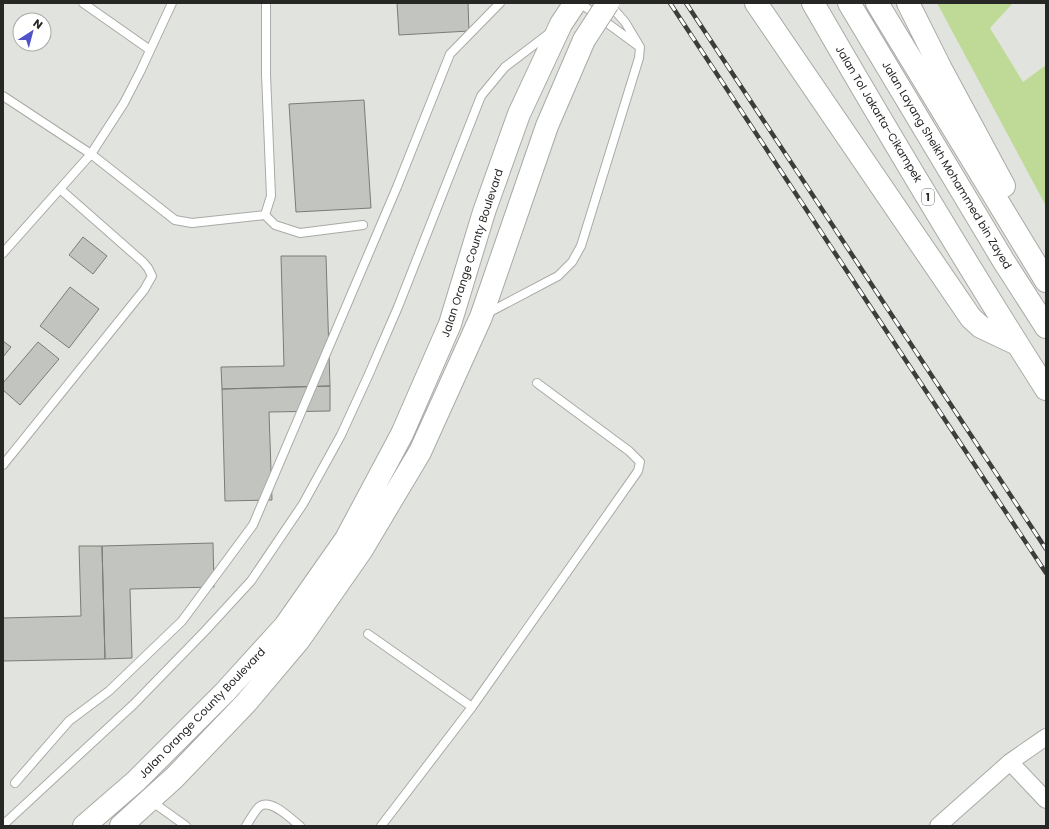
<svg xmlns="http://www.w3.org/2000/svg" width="1049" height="829" viewBox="0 0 1049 829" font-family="Poppins,sans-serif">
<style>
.green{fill:#beda96}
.building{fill:#c2c4bf;stroke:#7a7d77}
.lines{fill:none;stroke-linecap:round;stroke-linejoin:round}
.lane-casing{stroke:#a8aaa5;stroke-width:10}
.street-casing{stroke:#a8aaa5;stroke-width:18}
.secondary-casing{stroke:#a8aaa5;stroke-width:24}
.highway-casing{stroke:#a8aaa5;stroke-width:24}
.lane{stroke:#fff;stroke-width:8}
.street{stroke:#fff;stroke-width:16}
.secondary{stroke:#fff;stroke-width:22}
.highway{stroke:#fff;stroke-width:22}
.rail-casing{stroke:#3d3e3c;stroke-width:4.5}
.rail{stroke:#fff;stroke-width:3;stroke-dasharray:9;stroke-linecap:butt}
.secondary-bridge-casing{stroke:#a8aaa5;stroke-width:24;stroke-linecap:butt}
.secondary-bridge{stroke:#fff;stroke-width:22}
.labels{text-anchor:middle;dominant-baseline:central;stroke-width:3.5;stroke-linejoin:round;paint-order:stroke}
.shield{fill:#fff;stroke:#686867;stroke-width:1}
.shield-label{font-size:10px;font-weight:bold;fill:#272826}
.street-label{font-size:11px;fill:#272826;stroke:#fff}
</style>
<rect width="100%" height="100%" fill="#e1e4de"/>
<path class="green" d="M937 3H1013L990 28 1023 82 1046 65V206Z"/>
<path class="building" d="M397 3H468L469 31 399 35Z
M364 100 371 208 296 212 289 104Z
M83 237 107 256 93 274 69 255Z
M281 256H326L330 386 222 389 221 367 284 366Z
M70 287 99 309 69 348 40 326Z
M3 341 11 347 3 357Z
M38 342 59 359 20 405 3 390V383Z
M330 386V411L269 412 272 500 225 501 222 389Z
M213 543 214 587 130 589 132 658 105 659 102 546Z
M79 546H102L105 659 3 661V618L81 616Z"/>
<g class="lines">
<defs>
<path id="lane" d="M83 3 150 50
M580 3 637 45
M3 96 91 154 175 220 192 223 265 215 271 196 266 74V3
M265 215 275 225 300 233 363 225
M3 253 91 154 124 103 140 72 172 3
M486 314 558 276 572 262 581 246 639 58 640 47 625 22 609 4
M3 465 144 290 152 276 148 268 143 262 60 189
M368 634 472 707
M15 783 69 721 109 691 182 621 253 525 397 187 450 54 500 3
M151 801 186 826
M3 825 134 704 205 631 251 581 303 504 341 435 369 374 398 307 481 96 505 67 551 32
M246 826C250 820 254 812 259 807 270 797 291 819 300 826
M381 826 472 707 638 471 640 462 629 451 537 383"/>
<path id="street" d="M1010 762 1046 800
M938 826 1010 762 1046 737"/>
<path id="secondary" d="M84 826 136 781 225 692 285 626 346 539 402 434 450 324 484 212 519 114 561 24 575 3
M121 826 175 777 245 704 299 640 361 551 420 452 481 317 547 126 584 40"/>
<path id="highway" d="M756 3 971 318 981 327 1017 344
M813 3C888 133 965 262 1046 389
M849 3 1003 260 1046 327
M877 3 1046 281
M908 3 941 69 1004 186"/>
</defs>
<use href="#lane" class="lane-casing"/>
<use href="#street" class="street-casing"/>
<use href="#secondary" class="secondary-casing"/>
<use href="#highway" class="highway-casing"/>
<use href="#lane" class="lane"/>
<use href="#street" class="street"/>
<use href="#secondary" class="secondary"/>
<use href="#highway" class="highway"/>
<defs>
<path id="rail" d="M670 3 1046 573
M686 3 1046 549"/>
</defs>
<use href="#rail" class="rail-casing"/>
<use href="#rail" class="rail"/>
<defs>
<path id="secondary-bridge" d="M584 40 608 3"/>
</defs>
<use href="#secondary-bridge" class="secondary-bridge-casing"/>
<use href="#secondary-bridge" class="secondary-bridge"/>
</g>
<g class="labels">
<rect class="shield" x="922" y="189" width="12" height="16" rx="3"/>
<g class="shield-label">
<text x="928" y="197">1</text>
</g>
<g class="street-label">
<text transform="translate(879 114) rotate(59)">Jalan Tol Jakarta–Cikampek</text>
<text transform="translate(947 165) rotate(59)">Jalan Layang Sheikh Mohammed bin Zayed</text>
<text transform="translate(472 253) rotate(-72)">Jalan Orange County Boulevard</text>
<text transform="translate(202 713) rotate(-46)">Jalan Orange County Boulevard</text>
</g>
</g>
<rect width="1049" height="829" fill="none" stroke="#272826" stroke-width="8"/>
<g transform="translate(32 32) rotate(36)"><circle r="19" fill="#ffffff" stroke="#a9a9a8"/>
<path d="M0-3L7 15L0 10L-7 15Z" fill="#4f52c9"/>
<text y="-6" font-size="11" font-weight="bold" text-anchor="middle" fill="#272826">N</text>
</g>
</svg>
